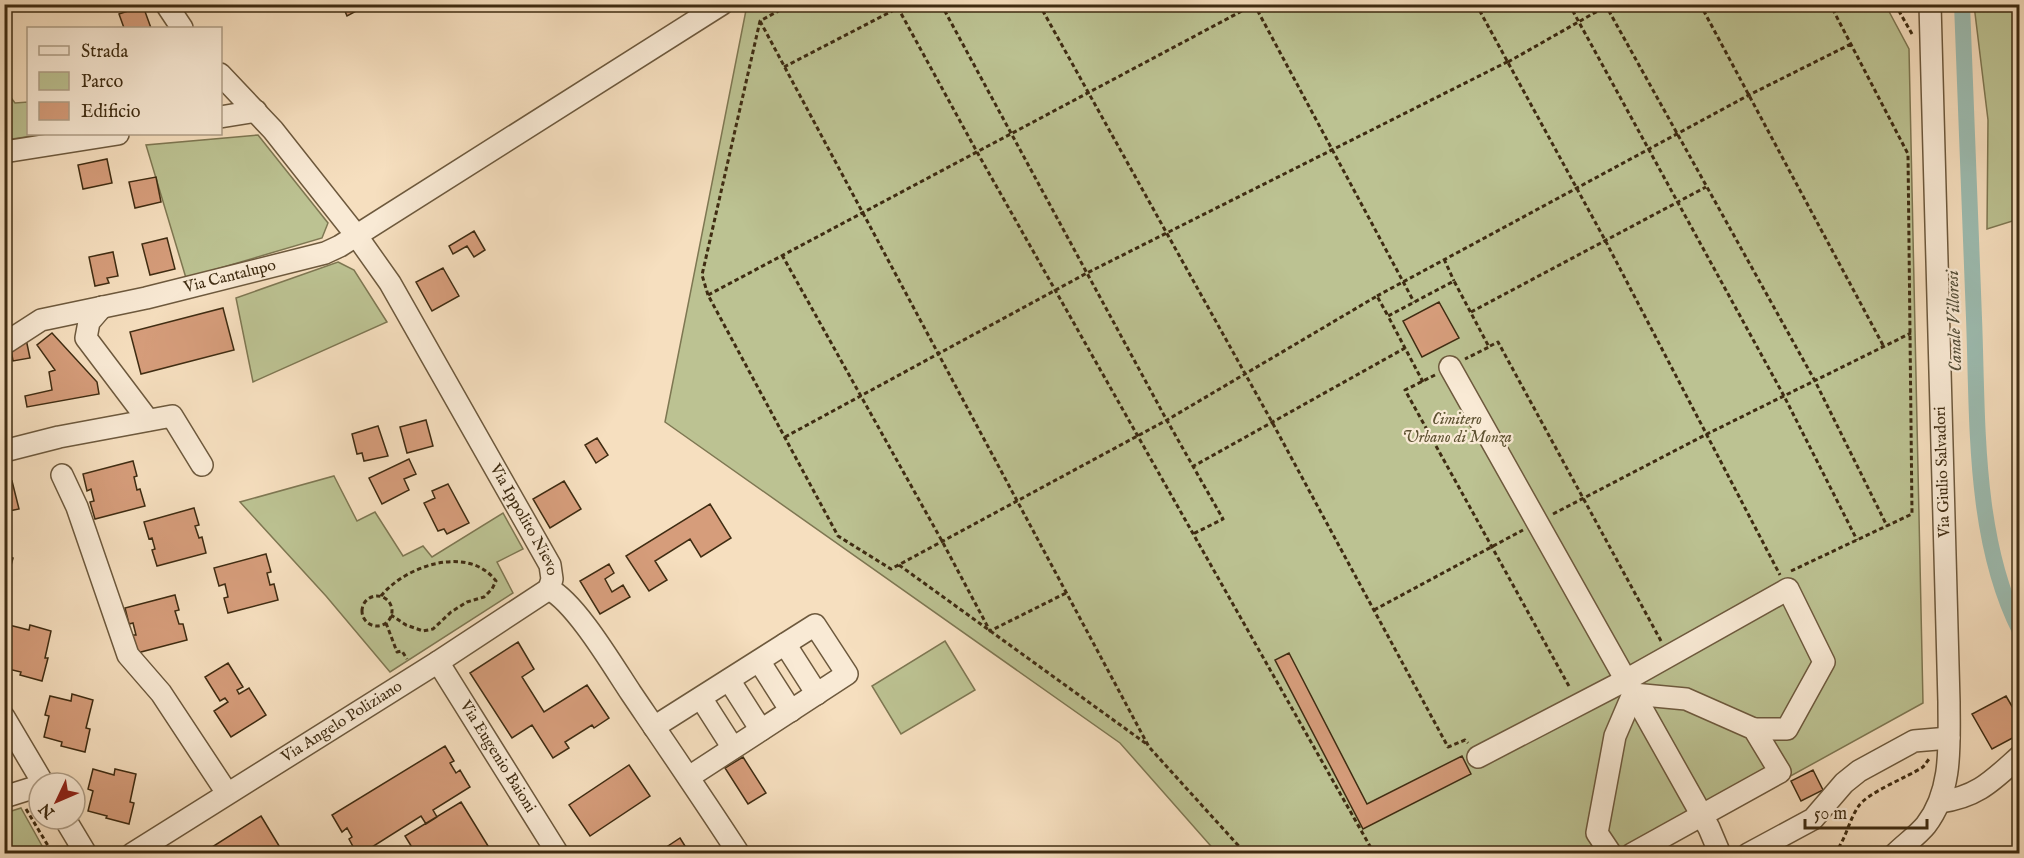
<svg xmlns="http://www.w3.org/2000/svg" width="2024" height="858" viewBox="0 0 2024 858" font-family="'IM FELL English',serif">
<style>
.green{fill:#bcc292;stroke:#7e7752;stroke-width:1.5}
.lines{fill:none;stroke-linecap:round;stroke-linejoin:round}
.canal{stroke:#9dbdb2;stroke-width:16}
.building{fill:#d69d7b;stroke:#3f2c12;stroke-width:1.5}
.minor-casing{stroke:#6d593d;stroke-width:24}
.path{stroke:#3f2c12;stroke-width:3;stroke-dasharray:4.5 3;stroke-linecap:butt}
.minor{stroke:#f9ead5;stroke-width:21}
.labels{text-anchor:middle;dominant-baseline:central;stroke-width:4.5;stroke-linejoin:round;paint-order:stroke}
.street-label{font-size:16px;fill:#3f2c12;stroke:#f9ead5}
.park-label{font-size:16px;font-style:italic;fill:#5e5232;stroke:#f9ead5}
.water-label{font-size:18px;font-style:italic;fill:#56503a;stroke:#f9ead5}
</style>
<rect width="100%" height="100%" fill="#f6dfbf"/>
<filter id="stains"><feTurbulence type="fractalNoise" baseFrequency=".00333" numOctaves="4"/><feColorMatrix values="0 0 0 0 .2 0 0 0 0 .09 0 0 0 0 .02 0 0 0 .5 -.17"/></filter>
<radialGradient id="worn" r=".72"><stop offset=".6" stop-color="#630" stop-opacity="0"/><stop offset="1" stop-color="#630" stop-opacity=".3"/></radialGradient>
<path class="green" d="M1885 4 1909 49 1923 703 1651 853H1217L1120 743 665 422 747 5Z
M1974 5H2018L2020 16 2019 219 1987 229 1988 120Z
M5 90 15 103 28 102V134H47L5 140Z
M258 135 328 223 322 238 186 278 146 145Z
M338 262 354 270 387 322 253 382 236 298Z
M334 476 357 521 375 512 403 556 423 546 432 557 503 513 523 549 497 562 513 593 390 672 326 596 240 502Z
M945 641 975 690 901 734 872 686Z
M21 808 46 853H5V813Z"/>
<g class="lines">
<path class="canal" d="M1962 4C1966 109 1970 214 1974 318 1978 420 1973 538 2020 631"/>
</g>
<path class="building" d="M342 4H363L364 7 347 16Z
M143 6 151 28H124L119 14Z
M107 159 112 183 83 189 78 165Z
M156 177 161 202 135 208 129 182Z
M474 231 485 250 474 257 467 246 453 254 449 246Z
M167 238 175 269 150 275 142 244Z
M113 252 118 276 107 278 109 283 95 286 89 257Z
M443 268 459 296 432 311 416 282Z
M1439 302 1459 338 1422 357 1403 321Z
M5 305 12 338 4 340V306Z
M223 308 234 350 141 374 130 332Z
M52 333 97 382 99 394 27 407 25 396 52 390 49 372 55 370 37 345Z
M26 339 30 358 13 361 10 343Z
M426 420 433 446 407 453 400 427Z
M378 426 388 456 364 461 362 453 357 454 352 434Z
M597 438 608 455 596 463 585 445Z
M409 459 416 474 404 479 409 490 382 504 369 478Z
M133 461 137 476 134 477 137 490 140 489 145 506 95 519 90 502 94 501 91 489 87 491 83 474Z
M12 481 19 509 4 512V483Z
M564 481 581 509 550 528 533 499Z
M448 484 469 523 447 534 444 529 438 531 424 503 435 498 432 491Z
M710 504 731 538 701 557 690 539 655 561 667 580 649 591 626 556Z
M194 508 199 525 195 526 199 538 202 537 206 553 157 566 152 550 155 549 152 538 149 539 144 522Z
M266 554 271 572 267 573 270 585 274 584 278 600 228 613 224 598 228 597 225 584 219 586 214 568Z
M4 556 13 558 6 584 11 585 5 608Z
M609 564 614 573 605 579 612 592 623 585 630 597 600 614 580 581Z
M175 595 179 610 175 611 179 624H183L187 640 137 653 132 635H136L133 623 129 624 125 608Z
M9 625 29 630 30 625 51 631 45 658H48L42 681 20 675 21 672 4 668 7 645H4V642Z
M518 642 534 669 522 677 544 712 587 685 609 718 594 728 592 725 565 742 569 748 553 758 532 725 512 738 470 673Z
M1289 653 1367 804 1462 756 1471 774 1363 829 1275 660Z
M228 663 243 687 237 690 239 694 249 688 266 715 231 737 214 711 228 702 225 698 220 701 205 677Z
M72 694 93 700 86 728 90 729 85 752 61 746 62 742 44 737 49 716 45 715 50 696 71 701Z
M2006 696 2020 720V734L1992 749 1972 714Z
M445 746 454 761 450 763 456 773 460 770 470 787 433 810 437 817 426 824 421 816 361 854H357L349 839 352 837 347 828 342 832 332 815Z
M743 757 766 793 748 804 725 768Z
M629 765 650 796 590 836 569 805Z
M93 769 114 775 115 769 136 774 130 802 134 803 129 824 106 818 107 816 88 811 93 791 88 789Z
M1813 770 1823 790 1801 801 1791 781Z
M461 802 493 854H416L405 836Z
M261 816 284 854H201Z
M680 838 690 854H656Z"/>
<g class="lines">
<defs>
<g id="minor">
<path d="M166 4 182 28"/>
<path id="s1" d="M220 74 273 130 356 235 390 283 550 565 552 579 549 589"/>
<path d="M220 117 256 111"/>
<path d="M4 152 118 134"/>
<path d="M102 307 89 322 86 338 148 420"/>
<path id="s2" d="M4 344 41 320 146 298 325 253 340 246 722 4"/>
<path d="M1450 367 1709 828 1720 854"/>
<path d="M4 451 59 437 172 416 202 465"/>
<path d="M62 475 77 507 128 655 161 693 227 793"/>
<path d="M549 589C576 603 613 666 631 693 667 746 704 800 739 854"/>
<path d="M785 644 817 694"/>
<path d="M759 661 791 711"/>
<path id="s3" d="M438 662 558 854"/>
<path d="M729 680 761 730"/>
<path d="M701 698 733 748"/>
<path d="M4 717 43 783"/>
<path d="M654 727 815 625 847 674 689 777"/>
<path d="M1478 757 1626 680 1788 589 1824 662 1787 729H1754"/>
<path d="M4 797 39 786"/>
<path d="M1940 802C1978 797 1993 780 2020 756"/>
<path d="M65 819 86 854"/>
<path id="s4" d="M132 854 438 662 549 589"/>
<path d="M1611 854 1597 833 1615 736 1633 694 1686 699 1754 729 1780 772 1632 854"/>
<path d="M1748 854 1813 819 1844 783 1859 771 1914 741 1949 738"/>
<path d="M1895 854C1905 844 1918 835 1926 825 1953 790 1949 744 1949 702L1930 4"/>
</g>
</defs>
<use href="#minor" class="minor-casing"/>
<path class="path" d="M941 4 1165 417 1223 519 1193 534
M1039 4 1272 422 1448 747 1465 740 1468 743
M1254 4 1414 302
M1255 4 708 295 838 536 891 569 1167 420 1377 296 1388 316
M1476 4 1605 240 1780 575
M1569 4 1784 396 1857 540
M1605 4 1815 381 1887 526
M1700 4 1884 347
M1895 4 1912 34
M760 21 1149 747 1246 854
M1508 62 1610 4
M784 67 898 8 977 152 1371 848 1360 854
M782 255 942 541 990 631 1066 593
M1444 259 1454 281
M708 295 702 275 760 21 791 4
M1377 296 1749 95 1851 44
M1471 312 1706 187
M1490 346 1498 342 1661 641
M1435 375 1405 390 1570 688
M1423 382 1388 316 1454 281 1489 347 1465 359
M785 437 1087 273 1509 61
M1192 467 1405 348
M1553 514 1707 434 1911 333
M899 565 1148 745
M1791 571 1912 514 1908 154 1830 4
M381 596C405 566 468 544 496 581L492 589 484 597 467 602 451 612 433 629 423 631 406 625 391 615
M362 611a15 15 0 1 1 30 0a15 15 0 1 1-30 0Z
M1374 610 1523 530
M386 623 397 652 402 651 407 659
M26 809 53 854
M23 854 25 850
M1834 854C1846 840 1848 822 1858 807 1866 793 1908 777 1923 767L1929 759"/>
<use href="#minor" class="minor"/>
</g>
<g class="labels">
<g class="street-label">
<text stroke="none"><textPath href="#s2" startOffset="238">Via Cantalupo</textPath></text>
<text transform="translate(1943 472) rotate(-92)">Via Giulio Salvadori</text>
<text stroke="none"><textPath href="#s1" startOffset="542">Via Ippolito Nievo</textPath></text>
<text stroke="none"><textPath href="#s4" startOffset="248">Via Angelo Poliziano</textPath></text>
<text stroke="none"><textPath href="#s3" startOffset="112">Via Eugenio Baioni</textPath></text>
</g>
<g class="park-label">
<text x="1457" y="420">Cimitero<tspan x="1457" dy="18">Urbano di Monza</tspan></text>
</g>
<g class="water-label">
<text transform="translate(1955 321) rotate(-92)">Canale Villoresi</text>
</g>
</g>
<rect width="2024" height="858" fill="none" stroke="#f6dfbf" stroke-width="24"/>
<rect x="6" y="6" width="2012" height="846" fill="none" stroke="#3f2c12" stroke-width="3"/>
<rect x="12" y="12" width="2000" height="834" fill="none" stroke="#3f2c12" stroke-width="1.5"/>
<rect x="27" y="27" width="195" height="108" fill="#f9ead5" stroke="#af9e87" stroke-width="1.5"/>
<rect x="39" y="46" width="30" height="9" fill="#f9ead5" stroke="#af9e87" stroke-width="1.5"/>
<text x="81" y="57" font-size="18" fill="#3f2c12">Strada</text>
<rect x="39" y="72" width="30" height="18" fill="#bcc292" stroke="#af9e87" stroke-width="1.5"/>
<text x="81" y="87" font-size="18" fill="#3f2c12">Parco</text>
<rect x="39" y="102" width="30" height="18" fill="#d69d7b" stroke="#af9e87" stroke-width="1.5"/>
<text x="81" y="117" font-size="18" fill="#3f2c12">Edificio</text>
<g transform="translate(57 801) rotate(226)"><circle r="28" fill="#f9ead5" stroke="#af9e87" stroke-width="1.5"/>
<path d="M0-4.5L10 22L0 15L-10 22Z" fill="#8f2418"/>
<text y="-9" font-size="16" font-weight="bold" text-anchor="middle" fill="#3f2c12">N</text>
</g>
<path d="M1805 819v9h122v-9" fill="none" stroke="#3f2c12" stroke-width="3"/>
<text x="1814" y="819" font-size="18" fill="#3f2c12" stroke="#f9ead5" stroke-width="4.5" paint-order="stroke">50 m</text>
<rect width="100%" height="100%" filter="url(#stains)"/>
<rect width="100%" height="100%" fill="url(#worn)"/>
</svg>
